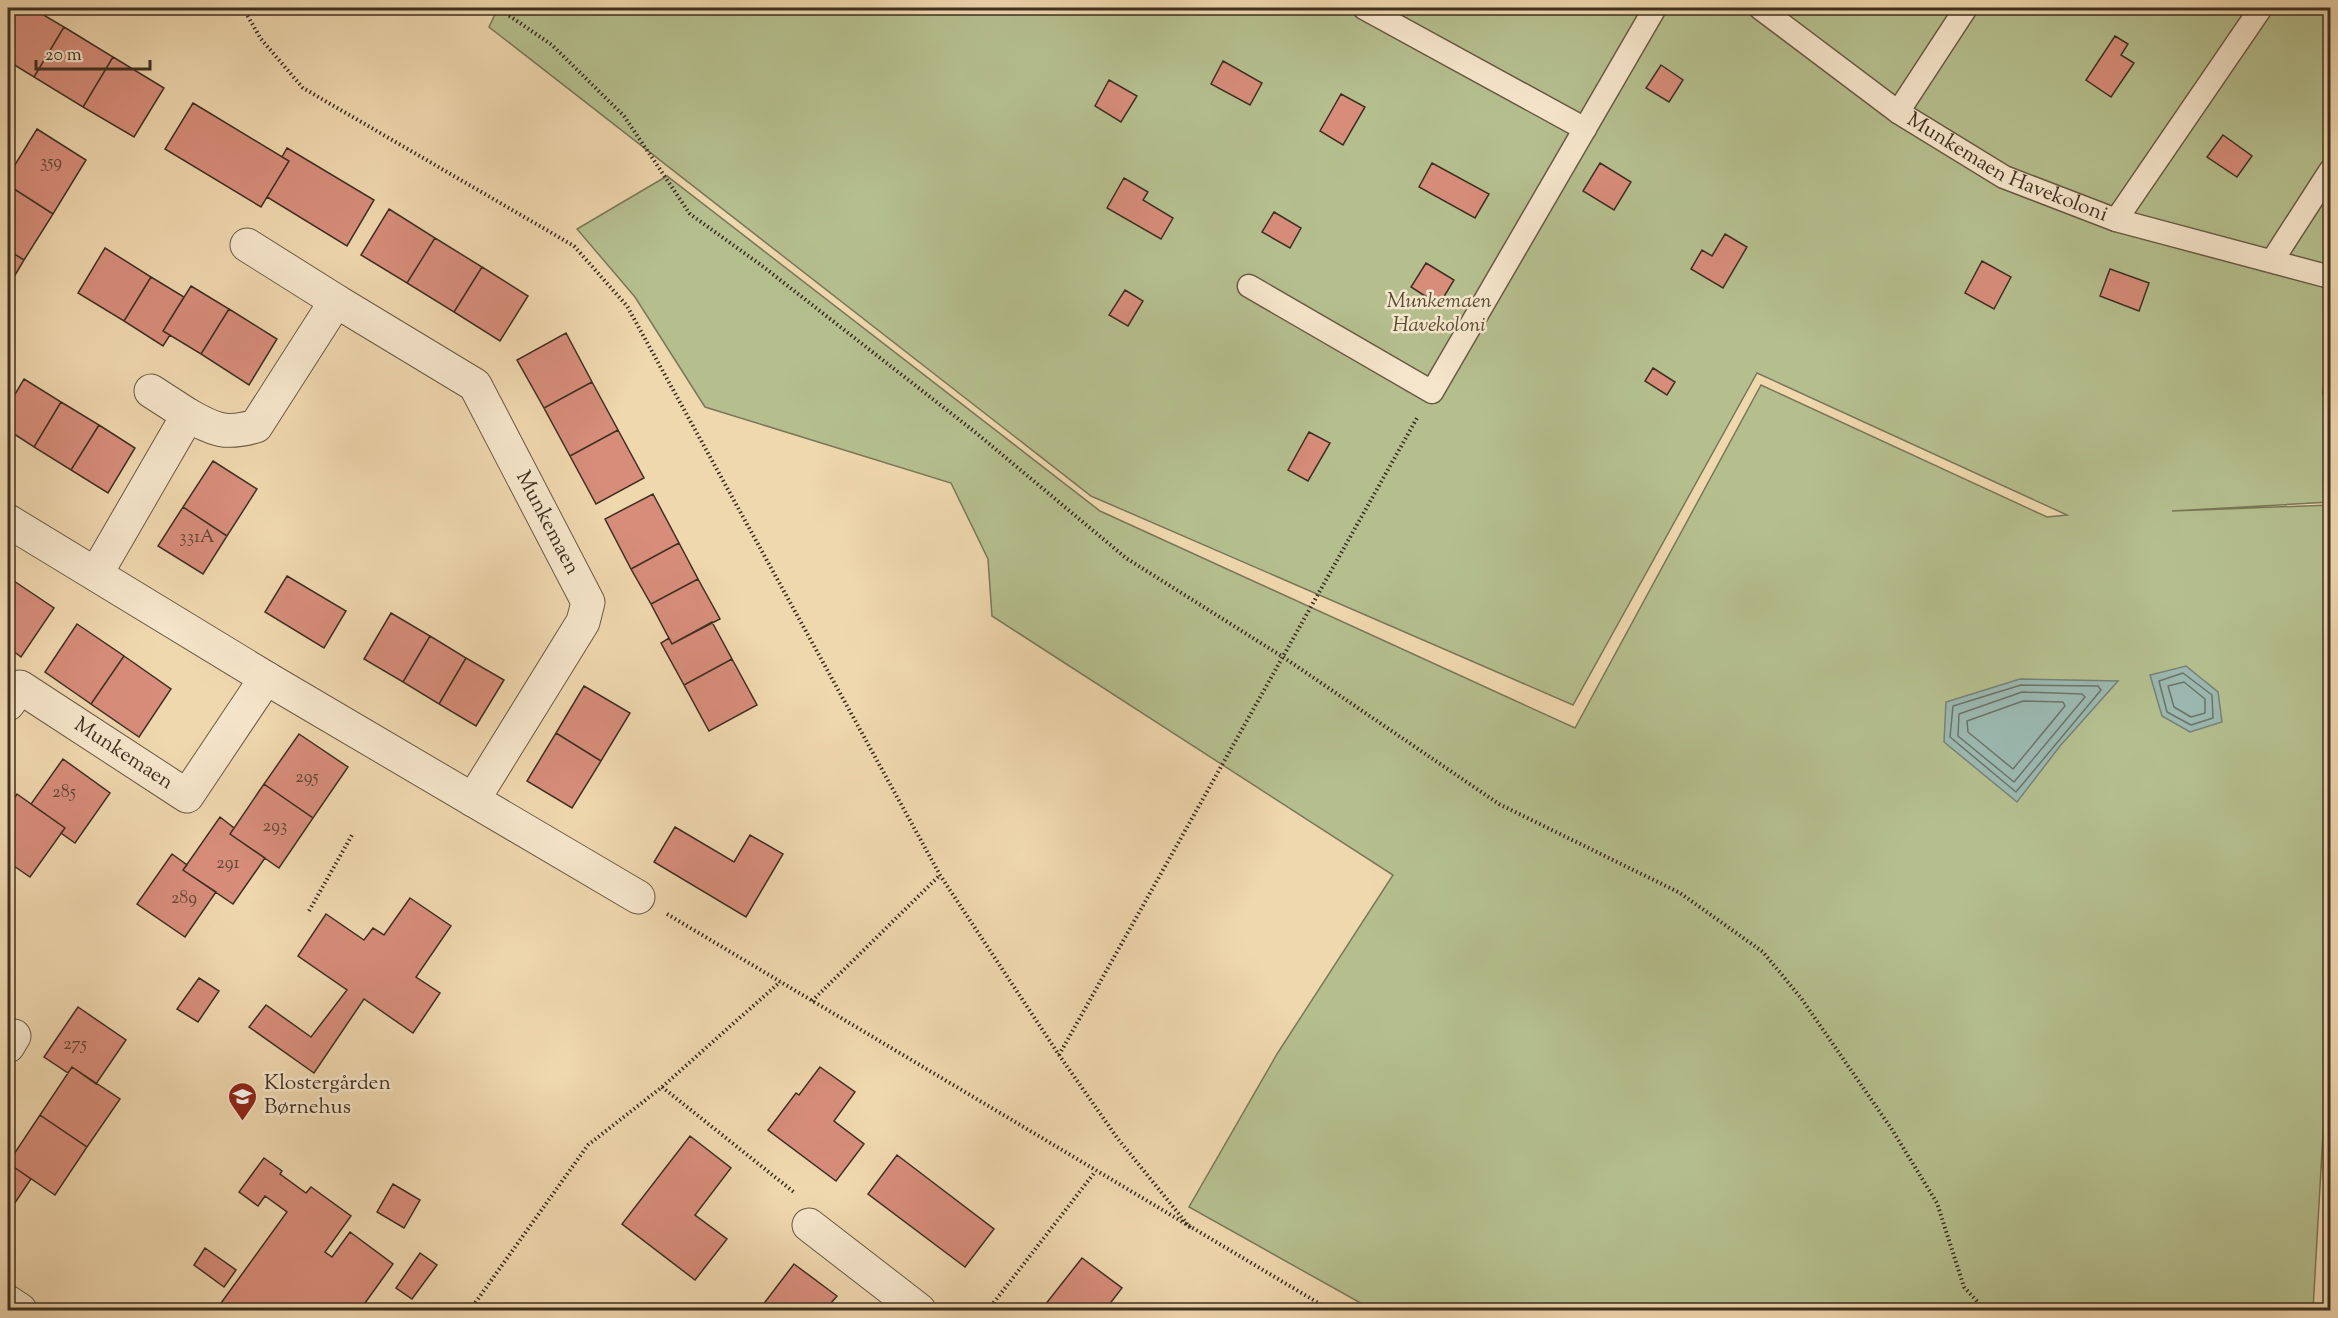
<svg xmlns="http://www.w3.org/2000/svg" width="2338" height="1318" viewBox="0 0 2338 1318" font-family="'Sorts Mill Goudy',serif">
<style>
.green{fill:#b5bf8e;stroke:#7a7858;stroke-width:1.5}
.water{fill:#9bb8b0;stroke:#768277;stroke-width:1.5}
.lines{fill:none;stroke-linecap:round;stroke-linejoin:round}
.shore{stroke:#6c7468;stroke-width:1.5}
.building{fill:#d78d7a;stroke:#3e3021;stroke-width:1.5}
.lane-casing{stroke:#6a5a44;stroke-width:25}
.street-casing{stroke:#6a5a44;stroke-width:35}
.path{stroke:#3e3021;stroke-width:4;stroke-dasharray:1.5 3;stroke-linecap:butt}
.lane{stroke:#f5e5ca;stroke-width:22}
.street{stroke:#f5e5ca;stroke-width:33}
.labels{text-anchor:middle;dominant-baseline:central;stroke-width:5;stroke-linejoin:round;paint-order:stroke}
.number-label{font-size:18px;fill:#644737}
.street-label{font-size:21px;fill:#3e3021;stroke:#f5e5ca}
.park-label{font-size:21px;font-style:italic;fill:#564d37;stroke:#f5e5ca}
.poi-label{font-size:21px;fill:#3e3021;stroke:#f5e5ca;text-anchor:start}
</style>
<rect width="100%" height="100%" fill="#efd7ae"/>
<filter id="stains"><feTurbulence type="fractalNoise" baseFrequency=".00333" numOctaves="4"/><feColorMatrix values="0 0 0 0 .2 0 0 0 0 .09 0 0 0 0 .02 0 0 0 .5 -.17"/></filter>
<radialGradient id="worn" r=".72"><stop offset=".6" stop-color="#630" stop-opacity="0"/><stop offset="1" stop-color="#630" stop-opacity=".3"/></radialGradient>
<path class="green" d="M498 8H2330V502L2172 511 2330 505V1011L2313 1310H1373L1189 1207 1277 1054 1393 875 992 616 988 559 951 483 705 407 635 297 577 229 667 176 1100 511 1575 728 1761 385 2047 517 2067 515 1757 373 1573 705 1091 496 489 27Z"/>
<path class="water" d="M2186 666 2218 692 2222 722 2190 732 2162 716 2150 675Z
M2020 679 2118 681 2060 746 2017 802 1944 742 1946 702Z"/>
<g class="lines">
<path class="shore" d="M2183 673 2212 695 2213 718 2191 725 2167 712 2159 681Z
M2184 682 2205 699V713L2191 717 2174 707 2168 686Z
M2021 685 2098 686 2101 690 2016 792 1950 737 1953 706Z
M2022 692 2082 694 2085 697 2014 782 1958 736 1959 714Z
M2023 701 2063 702 2065 706 2013 769 1968 732 1967 721Z"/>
</g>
<path class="building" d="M8 8H32L64 27 34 77 8 61Z
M64 27 113 57 83 107 34 77Z
M2115 36 2128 44 2121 55 2134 63 2111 97 2086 80Z
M113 57 164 88 134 137 83 107Z
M1223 61 1262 83 1250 105 1211 84Z
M1661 65 1683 80 1669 102 1646 88Z
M1109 80 1137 96 1121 122 1095 106Z
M1341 94 1365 107 1343 145 1320 131Z
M193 103 289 161 261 207 165 149Z
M37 129 86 160 53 214 8 185V176Z
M2223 135 2252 156 2237 177 2207 157Z
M287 148 374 200 347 246 267 197 289 161 282 157Z
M1432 163 1489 194 1475 218 1419 187Z
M1600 163 1631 182 1614 210 1583 191Z
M1124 178 1148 192 1143 200 1173 218 1161 239 1107 208Z
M8 185 53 214 24 260 8 250Z
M389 209 435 238 407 283 361 255Z
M1274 212 1301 228 1290 248 1262 232Z
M1725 234 1747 247 1723 288 1691 269 1702 250 1712 256Z
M435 238 482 267 454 312 407 283Z
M105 248 151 277 124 321 78 293Z
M8 250 24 260 8 287Z
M1982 261 2011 277 1994 309 1965 293Z
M1426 263 1454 280 1439 305 1411 287Z
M482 267 528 296 500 341 454 312Z
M2110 269 2149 283 2139 311 2100 296Z
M151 277 184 297 163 331 170 335 163 346 124 321Z
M191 286 229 309 201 354 163 331Z
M1125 290 1143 301 1128 326 1109 315Z
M229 309 277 339 249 385 201 354Z
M566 333 592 382 544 408 517 360Z
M2326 366 2330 367V395L2323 394Z
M1653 368 1675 382 1667 395 1645 381Z
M24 379 61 402 34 447 8 430V406Z
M592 382 618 430 570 456 544 408Z
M61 402 99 425 71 470 34 447Z
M99 425 135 448 108 493 71 470Z
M618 430 644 478 596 504 570 456Z
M1309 432 1330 443 1308 481 1288 470Z
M213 461 257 489 227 536 183 507Z
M653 494 679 543 631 569 605 519Z
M183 507 227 536 203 574 158 546Z
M679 543 698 579 651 604 631 569Z
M287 576 346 611 324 648 265 612Z
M8 577 54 608 21 657 8 647Z
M698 579 720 619 672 644 651 604Z
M391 613 430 636 403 682 364 659Z
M712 622 732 659 684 685 661 643 669 638 672 644Z
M77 624 124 656 91 704 45 672Z
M430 636 466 658 439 704 403 682Z
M124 656 171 689 139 737 91 704Z
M466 658 504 680 476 726 439 704Z
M732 659 757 705 709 731 684 685Z
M584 686 630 713 601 761 556 733Z
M556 733 601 761 572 808 527 781Z
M299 734 348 767 313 818 264 784Z
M63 759 110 793 75 843 61 833 65 828 31 804Z
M264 784 313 818 279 868 230 834Z
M17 794 65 828 30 877 8 862 12 858 8 855V807Z
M220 817 234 828 230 834 265 858 233 904 183 870Z
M675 827 734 862 750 835 783 854 746 917 654 862Z
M172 854 187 865 183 870 216 892 185 937 137 904Z
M410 898 451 926 416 977 440 993 413 1033 364 999 314 1073 249 1027 266 1005 311 1037 347 990 298 956 326 914 364 940 373 928 384 935Z
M199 978 219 991 198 1022 177 1009Z
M78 1007 126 1040 96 1084 72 1067 68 1073 44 1057Z
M72 1067 120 1099 87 1147 40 1115Z
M820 1067 855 1092 834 1121 864 1144 836 1181 768 1130 796 1093 799 1095Z
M40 1115 87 1147 55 1195 8 1163Z
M690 1136 731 1168 695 1215 727 1239 695 1280 622 1224Z
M897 1155 994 1229 965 1267 868 1194Z
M264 1158 282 1171 280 1174 306 1193 311 1187 351 1216 325 1252 332 1257 350 1232 393 1264 360 1310H216L287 1212 265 1196 258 1206 239 1192Z
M8 1163 31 1179 8 1213Z
M393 1184 420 1200 404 1228 377 1212Z
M205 1248 236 1270 224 1287 194 1265Z
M420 1253 437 1265 412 1299 396 1288Z
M1082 1258 1122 1288 1105 1310H1041Z
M794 1264 837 1296 825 1310H759Z"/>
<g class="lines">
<defs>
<g id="lane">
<path d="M1364 8 1585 129"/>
<path id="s1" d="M1760 8 1898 112 2004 177 2116 220 2330 277"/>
<path d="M1898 112 1966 8"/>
<path d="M2116 220 2261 8"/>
<path d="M2272 261 2330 171"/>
<path d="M1249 286 1432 392 1655 8"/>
</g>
<g id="street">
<path d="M247 245 336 301"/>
<path d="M151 391 188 415"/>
<path d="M8 521 266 678 638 897"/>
<path id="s2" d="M96 574 188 415C215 430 225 435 256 426L336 301 475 385 588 602 583 622 473 800"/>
<path id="s3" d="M8 704 20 687 187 796 266 678"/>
<path d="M8 1046 14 1036"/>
<path d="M809 1225 919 1310"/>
<path d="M8 1302 20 1310"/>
</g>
</defs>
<use href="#lane" class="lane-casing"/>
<use href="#street" class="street-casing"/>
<path class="path" d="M243 8 261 39 303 88 574 246 627 306 940 875 1059 1055 1118 1139 1192 1230
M498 8 552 45 624 116 690 214 761 265 975 432 1126 558 1283 657 1499 804 1680 893 1763 952 1801 998 1891 1128 1937 1203 1964 1287 1985 1310
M309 911 352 835
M667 914 1330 1310
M812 1001 940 875
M1059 1055 1417 418
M662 1087 795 1193
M470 1310 588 1145 662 1087 780 982
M988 1310 1095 1172"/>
<use href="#lane" class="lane"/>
<use href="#street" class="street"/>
</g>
<defs>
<symbol id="school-pin" viewBox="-11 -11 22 30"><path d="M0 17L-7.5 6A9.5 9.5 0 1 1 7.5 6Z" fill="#8f2418" stroke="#f5e5ca"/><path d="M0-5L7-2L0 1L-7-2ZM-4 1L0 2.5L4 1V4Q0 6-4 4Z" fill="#fff"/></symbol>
</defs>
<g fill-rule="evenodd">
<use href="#school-pin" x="226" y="1080" width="33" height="45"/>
</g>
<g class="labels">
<g class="number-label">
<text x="51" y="163">359</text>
<text x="197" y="538">331A</text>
<text x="307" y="778">295</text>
<text x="64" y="793">285</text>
<text x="275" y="827">293</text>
<text x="228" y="864">291</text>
<text x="184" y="899">289</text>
<text x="75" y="1045">275</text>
</g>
<g class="street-label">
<text stroke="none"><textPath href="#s1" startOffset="296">Munkemaen Havekoloni</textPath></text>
<text stroke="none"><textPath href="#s2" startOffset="722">Munkemaen</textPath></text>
<text stroke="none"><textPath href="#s3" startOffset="144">Munkemaen</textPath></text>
</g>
<g class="park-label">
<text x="1439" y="302">Munkemaen<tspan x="1439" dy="24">Havekoloni</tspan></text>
</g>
<g class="poi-label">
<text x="264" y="1084">Klostergården<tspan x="264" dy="24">Børnehus</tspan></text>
</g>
</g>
<rect width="2338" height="1318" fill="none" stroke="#efd7ae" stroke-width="30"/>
<rect x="9" y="9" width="2320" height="1300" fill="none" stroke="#3e3021" stroke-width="3"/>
<rect x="15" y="15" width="2308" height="1288" fill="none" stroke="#3e3021" stroke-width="1.5"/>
<path d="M36 60v9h114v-9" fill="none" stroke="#3e3021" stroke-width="3"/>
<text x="45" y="60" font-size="18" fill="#3e3021" stroke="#f5e5ca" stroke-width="4.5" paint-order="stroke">20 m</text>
<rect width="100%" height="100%" filter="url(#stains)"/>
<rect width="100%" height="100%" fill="url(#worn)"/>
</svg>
